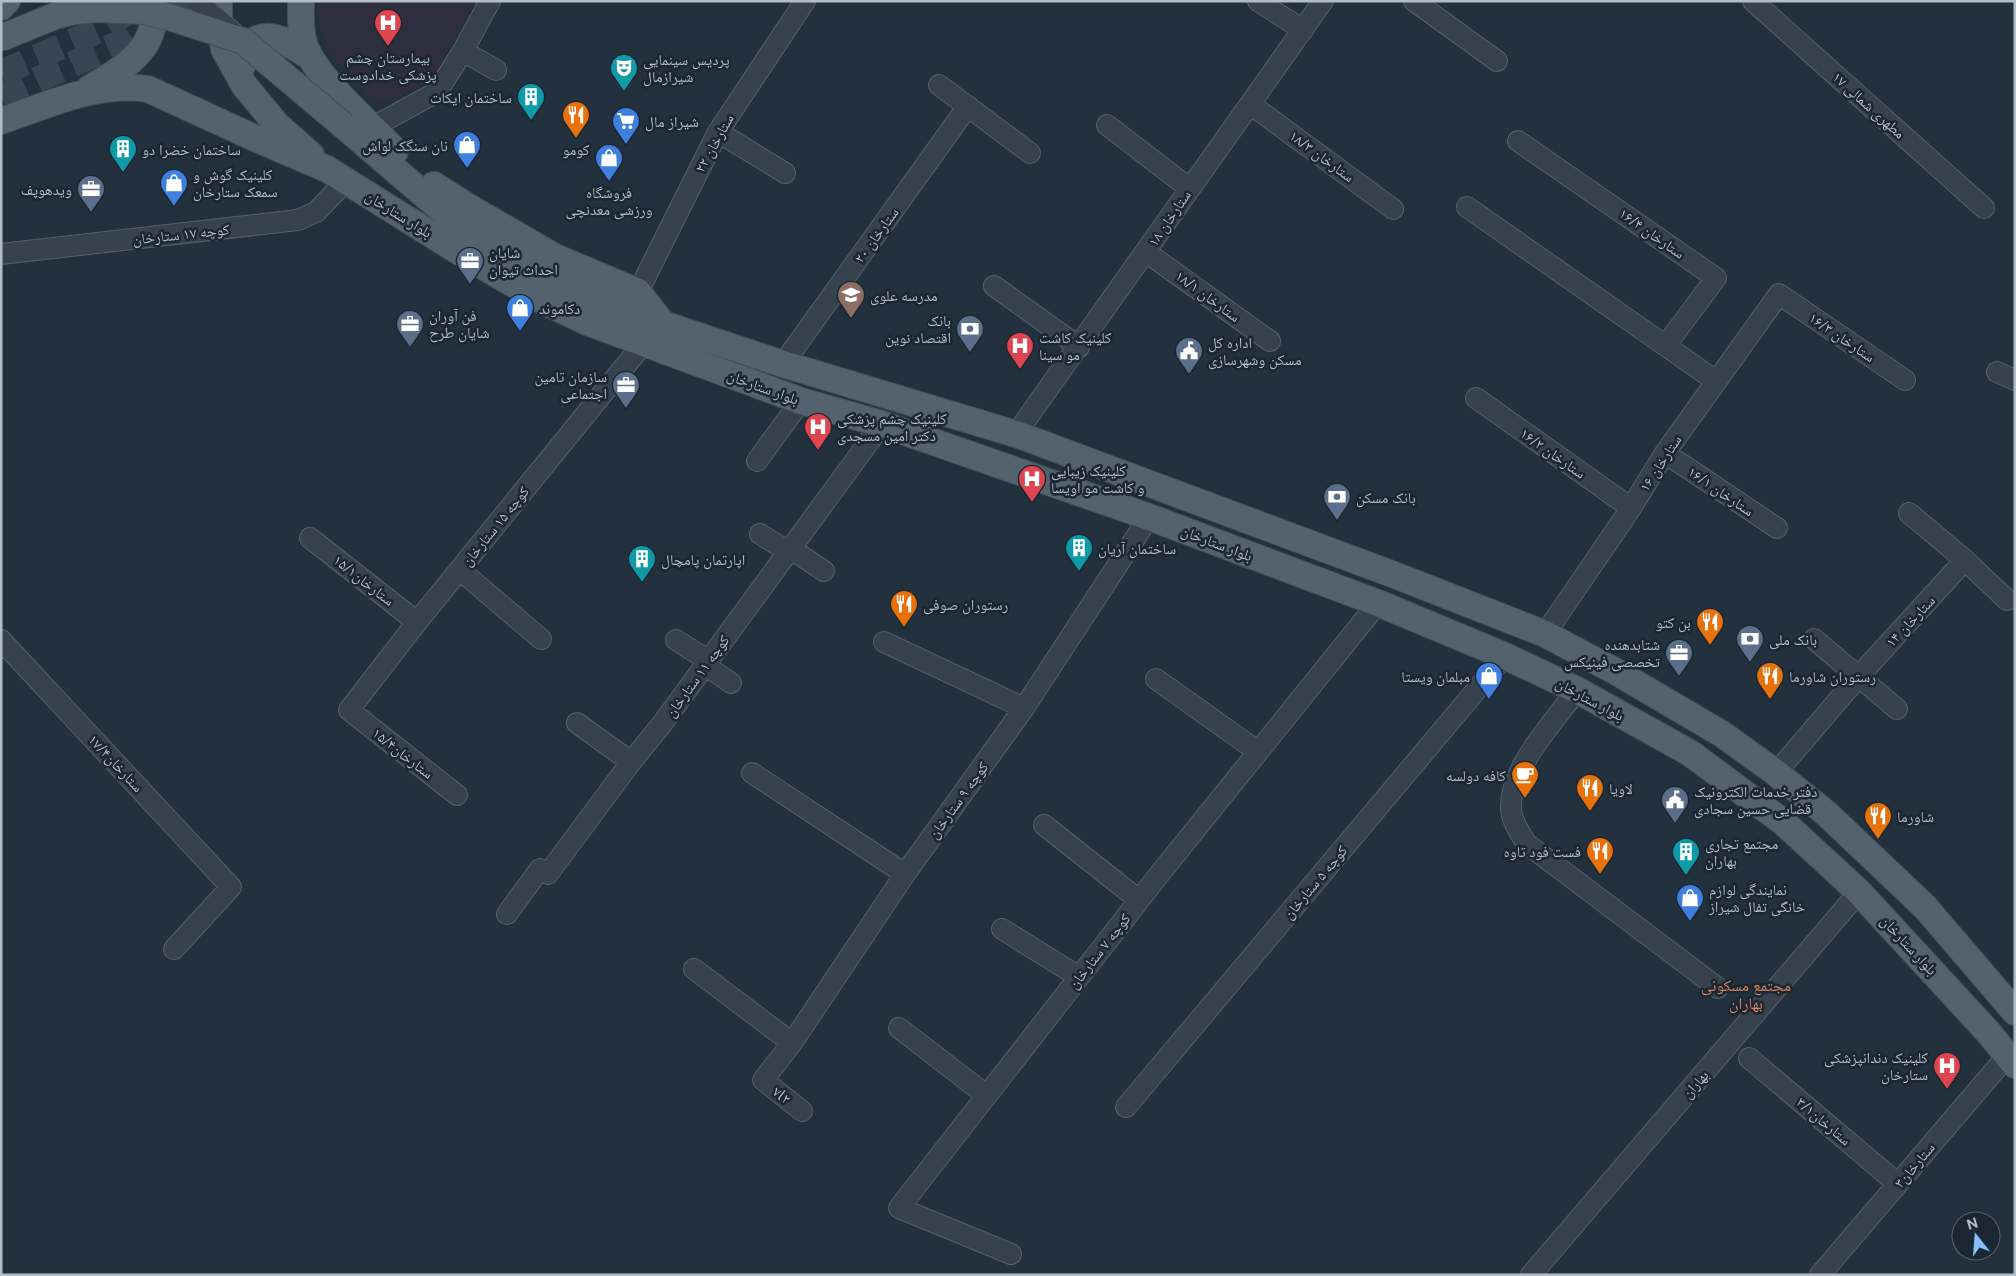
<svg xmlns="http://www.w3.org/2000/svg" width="2016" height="1276" viewBox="0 0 2016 1276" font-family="'Public Sans','Noto Naskh Arabic',sans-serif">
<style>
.medical{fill:#2e2e3e}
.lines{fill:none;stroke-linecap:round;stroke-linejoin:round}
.major-tunnel{stroke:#374652;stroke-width:26;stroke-dasharray:26 13;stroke-linecap:butt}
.minor-casing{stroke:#54606b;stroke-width:22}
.major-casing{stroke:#424e59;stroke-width:28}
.minor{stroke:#36424d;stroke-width:20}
.major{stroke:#54626d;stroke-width:26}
.minor-bridge-casing{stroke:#54606b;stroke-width:22;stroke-linecap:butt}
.major-bridge-casing{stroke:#424e59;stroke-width:28;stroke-linecap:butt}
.minor-bridge{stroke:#36424d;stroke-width:20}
.major-bridge{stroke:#54626d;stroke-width:26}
.labels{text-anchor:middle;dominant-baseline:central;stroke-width:5;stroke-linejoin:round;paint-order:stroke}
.poi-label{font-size:15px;fill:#b1bdc9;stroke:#1b2732;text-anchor:start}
.street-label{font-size:15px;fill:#b1bdc9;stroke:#1b2732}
.neighbourhood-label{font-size:16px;fill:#d9835c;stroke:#1b2732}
</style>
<rect width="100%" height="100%" fill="#22313d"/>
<path class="medical" d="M316 1H474L431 83 383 104 368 96 330 55 319 26Z"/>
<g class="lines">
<path class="major-tunnel" d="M1 73 99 30 141 4
M1 96 120 43 188 1"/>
<defs>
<path id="minor" d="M1258 1 1303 30
M1414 1 1497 61
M1753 1 1984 208
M463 51 496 70
M939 85 1030 153
M1250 104 1393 209
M1107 125 1189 188
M373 127 437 92 463 51 490 1
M718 132 785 173
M1518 141 1716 278 1666 345
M1467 207 1716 381
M1146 252 1270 341
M1 254 298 220 316 212 346 181
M994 286 1079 347
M638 292 718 132 805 1
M783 364 968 106
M1997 372 2015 380
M1476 398 1631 508
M1016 434 1323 1
M1665 453 1777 528
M757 461 801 401
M1909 513 1965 560 2007 600
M760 534 789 552
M310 538 417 622
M791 549 824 571
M460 570 541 639
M1545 634 1631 508 1665 453 1779 294 1905 380
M1814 639 1897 709
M1 640 231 887 174 949
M676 640 709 661
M884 642 1024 708
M705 665 731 683
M1156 679 1257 751
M1577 690C1554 722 1509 768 1511 809 1512 822 1520 833 1527 844L1718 988
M577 723 631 762
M752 773 905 874
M1776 773 1859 676 1965 560
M457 795 349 710 417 622 643 344
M1044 825 1139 900
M507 914 540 869 548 874 631 762 662 724 882 424
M1002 929 1079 977
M694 969 792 1043
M899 1028 986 1095
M1749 1058 1898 1184
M1126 1107 1505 656
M802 1111 763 1080 792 1043 905 874 1024 708 1149 517
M1011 1254 899 1208 1158 876 1378 603
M1531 1275 1859 892
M1820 1275 2007 1056"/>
<path id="major" d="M219 1V20L224 49 244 85 277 125 311 155
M301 1C301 15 300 30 304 43 315 78 370 123 395 151
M1 7 7 1
M242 66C242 57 243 50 250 44 270 26 292 46 310 57
M90 88C116 73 154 52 153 17 153 12 150 6 148 1
M1 121C48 105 97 81 148 89L259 140 327 169 474 261 541 300 587 322 801 401 882 424 1149 517 1378 603 1505 656 1577 690 1690 753 1783 822 1859 892 1988 1032 2015 1065
M344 126 463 228 522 263 574 290 663 324 783 364 1016 434 1392 574 1545 634 1613 670 1722 734 1776 773 1827 814 1925 907 2015 1012
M434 185 467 206 555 257 638 292 662 323"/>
</defs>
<use href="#minor" class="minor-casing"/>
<use href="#major" class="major-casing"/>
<use href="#minor" class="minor"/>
<use href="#major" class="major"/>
<defs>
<path id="minor-bridge" d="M197 1 238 37"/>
<path id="major-bridge" d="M1 38 55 16 75 11 97 9 120 10 144 11 169 17 243 41 344 126"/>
</defs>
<use href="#minor-bridge" class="minor-bridge-casing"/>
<use href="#major-bridge" class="major-bridge-casing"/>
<use href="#minor-bridge" class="minor-bridge"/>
<use href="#major-bridge" class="major-bridge"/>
</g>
<defs>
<symbol id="hospital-pin" viewBox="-11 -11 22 30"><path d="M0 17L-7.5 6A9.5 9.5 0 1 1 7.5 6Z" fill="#e0444e" stroke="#1b2732"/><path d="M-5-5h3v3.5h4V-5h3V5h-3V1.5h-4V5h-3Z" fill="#fff"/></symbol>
<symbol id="theatre-pin" viewBox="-11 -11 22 30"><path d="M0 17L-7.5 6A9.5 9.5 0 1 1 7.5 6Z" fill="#0f9aa8" stroke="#1b2732"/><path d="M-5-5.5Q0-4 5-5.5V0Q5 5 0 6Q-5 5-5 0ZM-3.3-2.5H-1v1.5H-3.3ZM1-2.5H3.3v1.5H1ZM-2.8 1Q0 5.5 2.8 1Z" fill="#fff"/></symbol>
<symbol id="building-pin" viewBox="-11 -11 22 30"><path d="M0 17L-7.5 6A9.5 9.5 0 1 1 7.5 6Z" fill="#0f9aa8" stroke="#1b2732"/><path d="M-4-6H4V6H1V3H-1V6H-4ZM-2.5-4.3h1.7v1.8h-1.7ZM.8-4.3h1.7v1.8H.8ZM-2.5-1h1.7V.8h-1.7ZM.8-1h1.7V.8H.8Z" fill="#fff"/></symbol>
<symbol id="restaurant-pin" viewBox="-11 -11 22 30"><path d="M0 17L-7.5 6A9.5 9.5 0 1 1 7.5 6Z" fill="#e8710a" stroke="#1b2732"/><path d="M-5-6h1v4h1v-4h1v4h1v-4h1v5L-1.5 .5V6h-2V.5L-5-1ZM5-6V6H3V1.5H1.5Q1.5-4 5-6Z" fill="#fff"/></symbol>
<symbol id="supermarket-pin" viewBox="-11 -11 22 30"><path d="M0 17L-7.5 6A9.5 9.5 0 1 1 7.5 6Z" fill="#3f7fe0" stroke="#1b2732"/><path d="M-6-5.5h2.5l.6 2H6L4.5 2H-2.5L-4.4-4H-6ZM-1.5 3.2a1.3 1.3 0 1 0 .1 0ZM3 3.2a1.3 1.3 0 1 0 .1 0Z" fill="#fff"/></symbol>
<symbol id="shop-pin" viewBox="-11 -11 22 30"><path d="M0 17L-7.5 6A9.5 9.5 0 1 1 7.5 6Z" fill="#3f7fe0" stroke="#1b2732"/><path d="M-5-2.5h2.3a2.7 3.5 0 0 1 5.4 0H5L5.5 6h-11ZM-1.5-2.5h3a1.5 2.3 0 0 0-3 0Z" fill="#fff"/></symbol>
<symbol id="office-pin" viewBox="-11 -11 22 30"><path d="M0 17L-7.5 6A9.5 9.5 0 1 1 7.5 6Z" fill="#5c6f8a" stroke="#1b2732"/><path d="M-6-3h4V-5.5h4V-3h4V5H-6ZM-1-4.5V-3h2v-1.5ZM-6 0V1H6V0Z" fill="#fff"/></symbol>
<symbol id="school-pin" viewBox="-11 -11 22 30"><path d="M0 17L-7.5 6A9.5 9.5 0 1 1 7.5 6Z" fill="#8d6e63" stroke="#1b2732"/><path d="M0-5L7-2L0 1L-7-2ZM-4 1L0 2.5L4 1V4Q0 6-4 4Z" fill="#fff"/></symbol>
<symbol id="bank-pin" viewBox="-11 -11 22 30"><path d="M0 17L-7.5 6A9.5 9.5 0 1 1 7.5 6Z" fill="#5c6f8a" stroke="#1b2732"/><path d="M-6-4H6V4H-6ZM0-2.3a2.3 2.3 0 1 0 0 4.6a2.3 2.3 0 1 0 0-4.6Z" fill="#fff"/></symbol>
<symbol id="civic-pin" viewBox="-11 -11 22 30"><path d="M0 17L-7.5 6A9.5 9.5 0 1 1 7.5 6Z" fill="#5c6f8a" stroke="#1b2732"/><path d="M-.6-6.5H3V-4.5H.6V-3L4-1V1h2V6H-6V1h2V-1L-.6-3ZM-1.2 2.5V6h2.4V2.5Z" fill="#fff"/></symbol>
<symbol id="cafe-pin" viewBox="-11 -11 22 30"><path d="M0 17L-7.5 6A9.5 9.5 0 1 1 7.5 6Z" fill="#e8710a" stroke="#1b2732"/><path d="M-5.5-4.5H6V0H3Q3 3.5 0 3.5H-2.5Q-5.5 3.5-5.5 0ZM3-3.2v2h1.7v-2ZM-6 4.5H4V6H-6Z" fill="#fff"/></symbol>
</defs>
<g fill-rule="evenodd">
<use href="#hospital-pin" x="372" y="7" width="32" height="43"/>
<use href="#theatre-pin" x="608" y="52" width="32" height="43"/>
<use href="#building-pin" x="515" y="81" width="32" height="43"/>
<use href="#restaurant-pin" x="560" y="99" width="32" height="43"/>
<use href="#supermarket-pin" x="610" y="105" width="32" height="43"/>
<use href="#shop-pin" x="451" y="129" width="32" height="43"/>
<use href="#building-pin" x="107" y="133" width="32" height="43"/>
<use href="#shop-pin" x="593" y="142" width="32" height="43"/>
<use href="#shop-pin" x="158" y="167" width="32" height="43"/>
<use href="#office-pin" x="75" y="173" width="32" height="43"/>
<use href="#office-pin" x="454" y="245" width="32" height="43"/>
<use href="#school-pin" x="835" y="279" width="32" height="43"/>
<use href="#shop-pin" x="504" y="292" width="32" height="43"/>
<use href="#office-pin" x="394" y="308" width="32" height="43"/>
<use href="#bank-pin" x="954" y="313" width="32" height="43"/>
<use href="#hospital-pin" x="1004" y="330" width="32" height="43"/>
<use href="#civic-pin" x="1173" y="335" width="32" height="43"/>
<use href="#office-pin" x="610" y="369" width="32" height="43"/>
<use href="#hospital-pin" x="802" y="411" width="32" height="43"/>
<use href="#hospital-pin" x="1016" y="463" width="32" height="43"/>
<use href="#bank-pin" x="1321" y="481" width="32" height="43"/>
<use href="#building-pin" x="1063" y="532" width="32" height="43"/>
<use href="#building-pin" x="626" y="543" width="32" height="43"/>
<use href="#restaurant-pin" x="888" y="588" width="32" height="43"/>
<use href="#restaurant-pin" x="1694" y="606" width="32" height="43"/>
<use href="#bank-pin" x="1734" y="623" width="32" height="43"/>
<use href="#office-pin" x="1663" y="637" width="32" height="43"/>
<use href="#shop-pin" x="1473" y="660" width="32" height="43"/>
<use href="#restaurant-pin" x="1754" y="660" width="32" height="43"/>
<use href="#cafe-pin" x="1509" y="759" width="32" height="43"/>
<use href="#restaurant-pin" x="1574" y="772" width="32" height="43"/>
<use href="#civic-pin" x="1659" y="784" width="32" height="43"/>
<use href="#restaurant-pin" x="1862" y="800" width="32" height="43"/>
<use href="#restaurant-pin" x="1584" y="835" width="32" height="43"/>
<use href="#building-pin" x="1670" y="836" width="32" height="43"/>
<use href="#shop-pin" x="1674" y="882" width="32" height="43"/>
<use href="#hospital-pin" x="1931" y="1050" width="32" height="43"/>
</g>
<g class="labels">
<g class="poi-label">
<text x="388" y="57" text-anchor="middle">بیمارستان چشم<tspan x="388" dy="17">پزشکی خدادوست</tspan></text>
<text x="643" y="59">پردیس سینمایی<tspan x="643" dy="17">شیرازمال</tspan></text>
<text x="512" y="97" text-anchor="end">ساختمان ایکات</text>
<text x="645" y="121">شیراز مال</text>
<text x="448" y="145" text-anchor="end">نان سنگک لواش</text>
<text x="142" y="149">ساختمان خضرا دو</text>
<text x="576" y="149" text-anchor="middle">کومو</text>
<text x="193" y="174">کلینیک گوش و<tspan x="193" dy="17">سمعک ستارخان</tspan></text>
<text x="72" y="189" text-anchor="end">ویدهوپف</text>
<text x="609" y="192" text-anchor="middle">فروشگاه‌<tspan x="609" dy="17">ورزشی معدنچی</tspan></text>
<text x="489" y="252">شایان<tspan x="489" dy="17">احداث تیوان</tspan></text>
<text x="870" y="295">مدرسه علوی</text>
<text x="539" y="308">دکاموند</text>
<text x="429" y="315">فن آوران<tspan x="429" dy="17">شایان طرح</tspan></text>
<text x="951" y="320" text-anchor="end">بانک<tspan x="951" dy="17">اقتصاد نوین</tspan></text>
<text x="1039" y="337">کلینیک کاشت<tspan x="1039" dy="17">مو سینا</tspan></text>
<text x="1208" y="342">اداره کل<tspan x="1208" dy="17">مسکن وشهرسازی</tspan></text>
<text x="607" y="376" text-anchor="end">سازمان تامین<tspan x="607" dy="17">اجتماعی</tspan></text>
<text x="837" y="418">کلینیک چشم پزشکی<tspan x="837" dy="17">دکتر امین مسجدی</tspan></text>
<text x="1051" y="470">کلینیک زیبایی<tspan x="1051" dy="17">و کاشت مو اویسا</tspan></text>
<text x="1356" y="497">بانک مسکن</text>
<text x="1098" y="548">ساختمان آریان</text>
<text x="661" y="559">اپارتمان پامچال</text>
<text x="923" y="604">رستوران صوفی</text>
<text x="1691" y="622" text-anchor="end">بن کتو</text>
<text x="1769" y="639">بانک ملی</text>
<text x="1660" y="644" text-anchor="end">شتابدهنده<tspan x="1660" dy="17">تخصصی فینیکس</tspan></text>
<text x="1470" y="676" text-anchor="end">مبلمان ویستا</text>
<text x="1789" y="676">رستوران شاورما</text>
<text x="1506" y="775" text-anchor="end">کافه دولسه</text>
<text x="1609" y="788">لاویا</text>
<text x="1694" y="791">دفتر خدمات الکترونیک<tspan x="1694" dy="17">قضایی حسین سجادی</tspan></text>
<text x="1897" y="816">شاورما</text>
<text x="1705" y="843">مجتمع تجاری<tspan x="1705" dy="17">بهاران</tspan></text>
<text x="1581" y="851" text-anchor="end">فست فود تاوه</text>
<text x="1709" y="889">نمایندگی لوازم<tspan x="1709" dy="17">خانگی تفال شیراز</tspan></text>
<text x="1928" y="1057" text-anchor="end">کلینیک دندانپزشکی<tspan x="1928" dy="17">ستارخان</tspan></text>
</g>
<g class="street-label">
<text transform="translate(1869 105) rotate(42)">۱۷ مطهری شمالی</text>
<text transform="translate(714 143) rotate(-61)">۲۲ ستارخان</text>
<text transform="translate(1322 156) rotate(36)">۱۸/۳ ستارخان</text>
<text transform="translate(399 214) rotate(32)">بلوار ستارخان</text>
<text transform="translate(1169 218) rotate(-56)">۱۸ ستارخان</text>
<text transform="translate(1652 233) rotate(35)">۱۶/۴ ستارخان</text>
<text transform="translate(181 234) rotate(-6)">کوچه ۱۷ ستارخان</text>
<text transform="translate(876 235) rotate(-54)">۲۰ ستارخان</text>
<text transform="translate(1208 296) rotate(36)">۱۸/۱ ستارخان</text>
<text transform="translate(1842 337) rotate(34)">۱۶/۳ ستارخان</text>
<text transform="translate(763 387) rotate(20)">بلوار ستارخان</text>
<text transform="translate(1553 453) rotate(35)">۱۶/۲ ستارخان</text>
<text transform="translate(1660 463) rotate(-57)">۱۶ ستارخان</text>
<text transform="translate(1721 491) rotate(34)">۱۶/۱ ستارخان</text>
<text transform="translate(495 526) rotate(-51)">کوچه ۱۵ ستارخان</text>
<text transform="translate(1217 543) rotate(21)">بلوار ستارخان</text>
<text transform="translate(364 580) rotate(38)">ستارخان۱۵/۱</text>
<text transform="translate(1910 621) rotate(-47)">۱۴ ستارخان</text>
<text transform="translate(697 676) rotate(-54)">کوچه ۱۱ ستارخان</text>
<text transform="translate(1590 699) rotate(28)">بلوار ستارخان</text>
<text transform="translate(403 753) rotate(38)">ستارخان۱۵/۴</text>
<text transform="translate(116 763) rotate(47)">ستارخان۱۷/۴</text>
<text transform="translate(958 800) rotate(-54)">کوچه ۹ ستارخان</text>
<text transform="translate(1315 882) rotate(-50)">کوچه ۵ ستارخان</text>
<text transform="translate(1909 945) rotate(47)">بلوار ستارخان</text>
<text transform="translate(1099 951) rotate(-52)">کوچه ۷ ستارخان</text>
<text transform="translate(1695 1084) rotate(-49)">بهاران</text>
<text transform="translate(782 1095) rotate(38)">۷l۲</text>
<text transform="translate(1824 1121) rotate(40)">ستارخان۳/۱</text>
<text transform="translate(1914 1165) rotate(-50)">ستارخان۳</text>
</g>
<g class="neighbourhood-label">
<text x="1746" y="985">مجتمع مسکونی<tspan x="1746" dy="18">بهاران</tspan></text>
</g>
</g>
<rect width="2016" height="1276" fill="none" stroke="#b1bdc9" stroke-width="5"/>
<g transform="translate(1976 1236) rotate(343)"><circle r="24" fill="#1b2732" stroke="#57636e"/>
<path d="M0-4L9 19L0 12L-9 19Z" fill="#82c0fd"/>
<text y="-8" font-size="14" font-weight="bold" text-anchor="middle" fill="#b1bdc9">N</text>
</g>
</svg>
